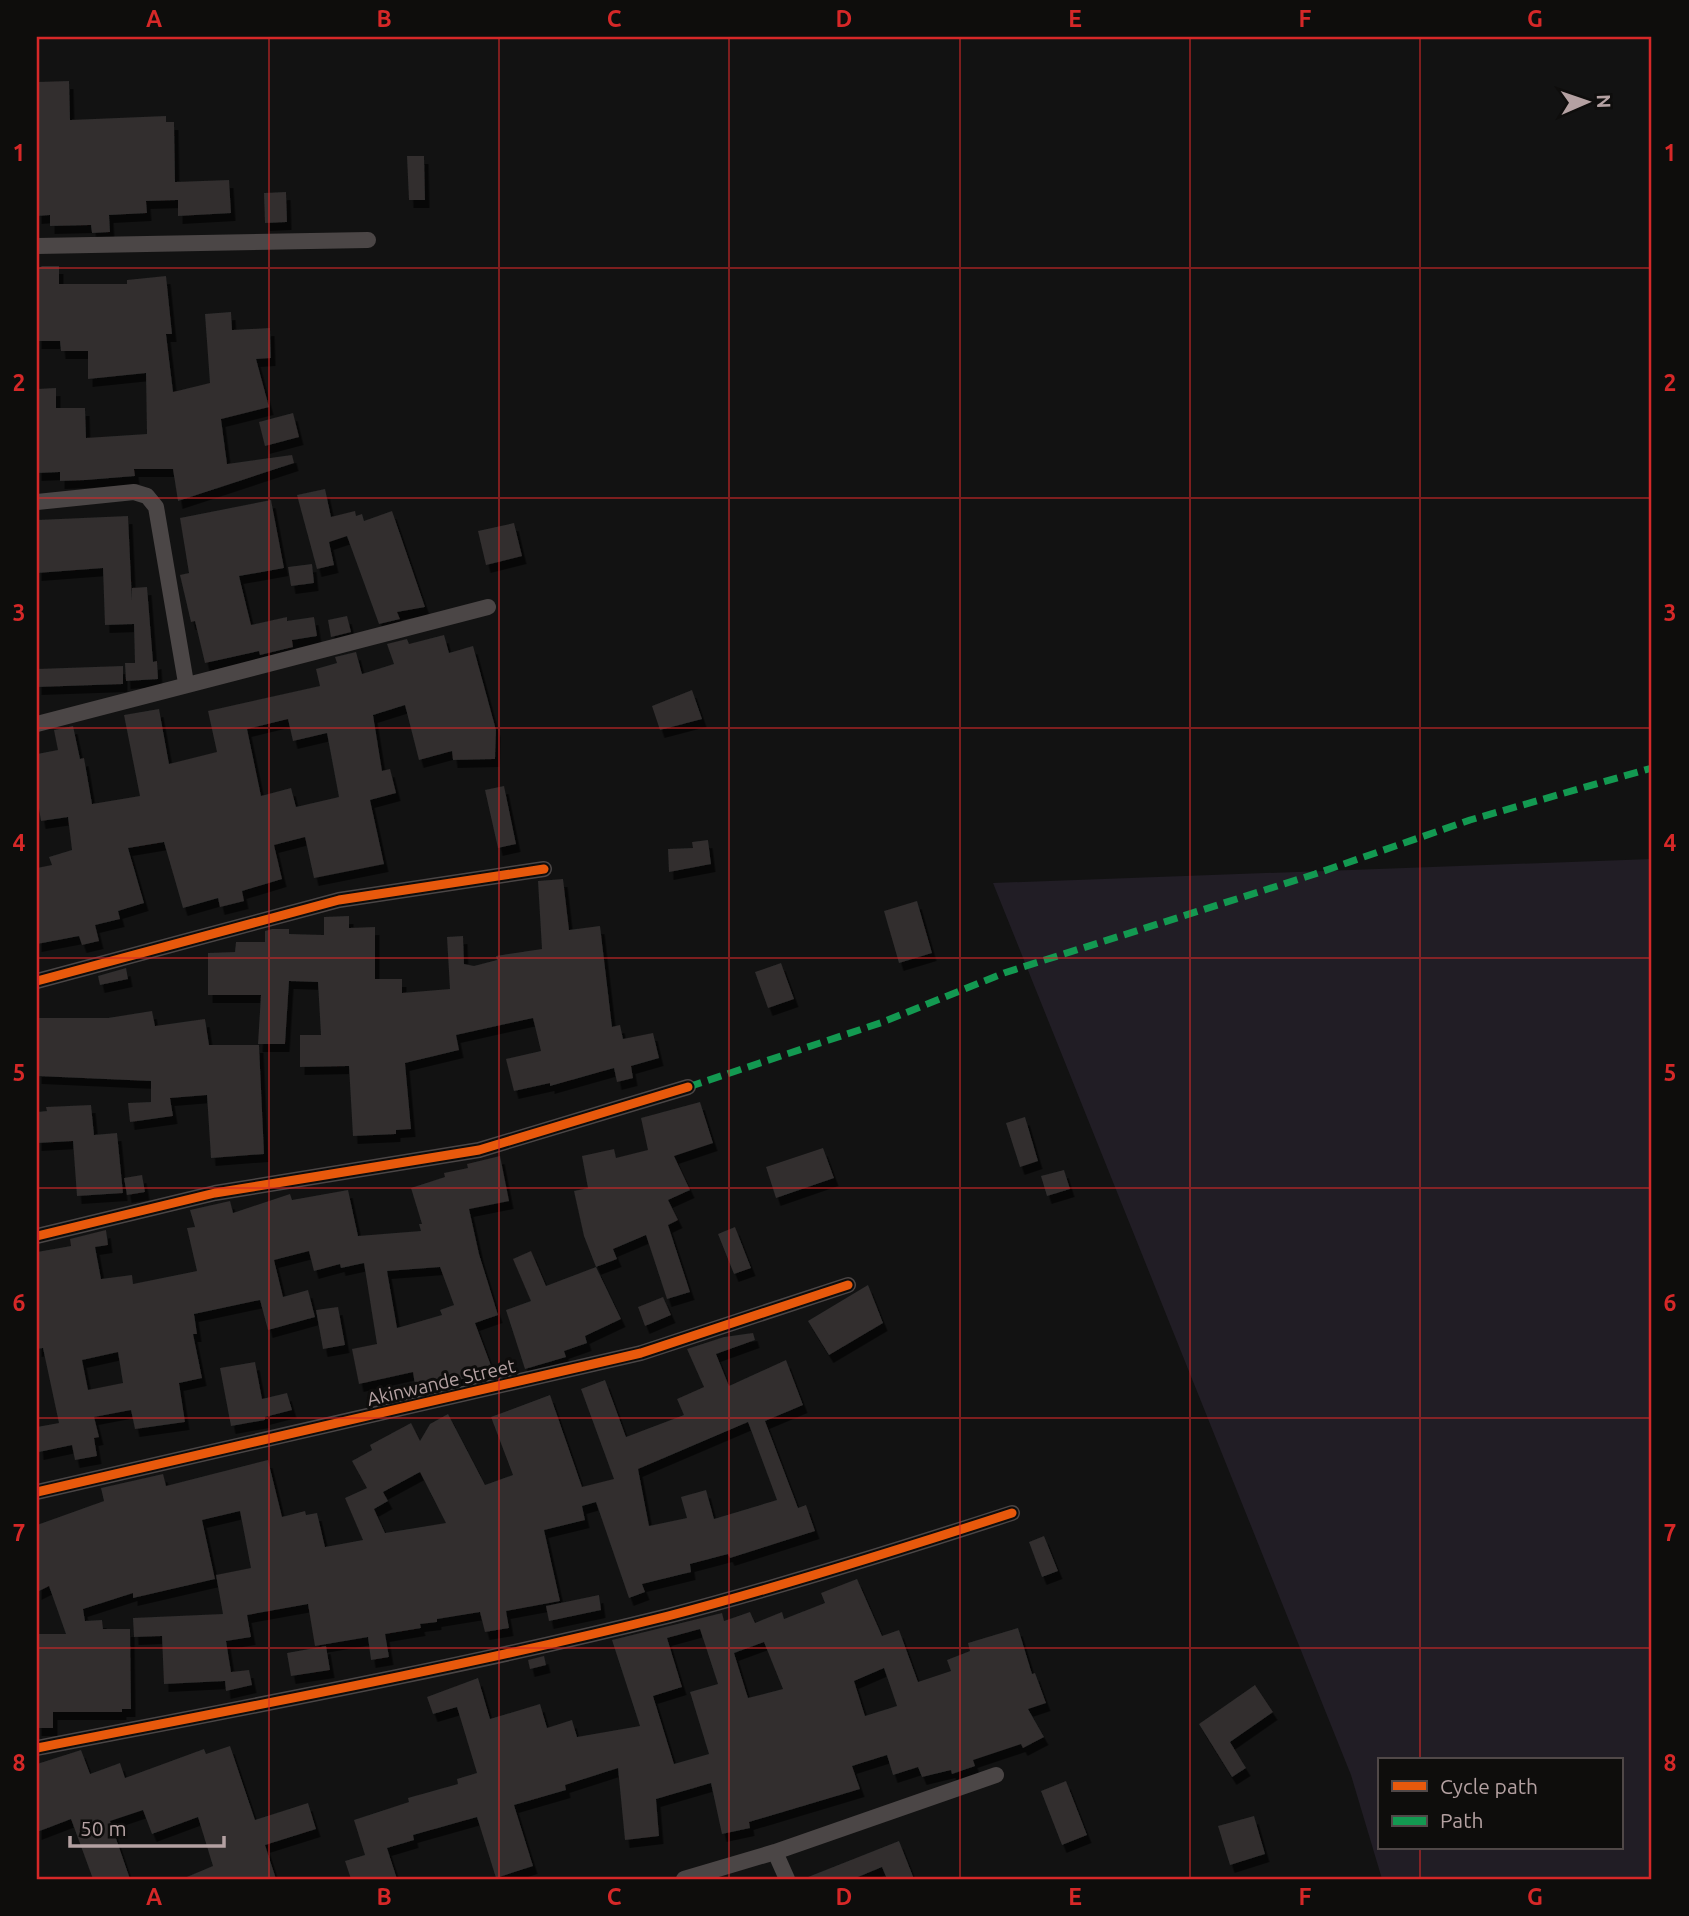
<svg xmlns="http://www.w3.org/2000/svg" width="1689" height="1916" viewBox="0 0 1689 1916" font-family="Ubuntu,sans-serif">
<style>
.green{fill:#211d25;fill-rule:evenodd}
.building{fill:#302e2e;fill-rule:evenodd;filter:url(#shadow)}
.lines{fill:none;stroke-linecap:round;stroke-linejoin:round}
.minor{stroke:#4b4646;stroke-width:16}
.quiet{stroke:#139951;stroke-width:7;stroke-dasharray:14 7;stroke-linecap:butt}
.cycleway-casing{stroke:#0e0d0c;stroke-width:13}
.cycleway{stroke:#e8590c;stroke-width:9}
.grid{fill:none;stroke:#d62828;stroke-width:2;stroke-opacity:0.55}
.labels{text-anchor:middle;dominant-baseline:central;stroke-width:6;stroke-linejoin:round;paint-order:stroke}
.street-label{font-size:19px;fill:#b4a1a2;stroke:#0e0d0c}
.neatline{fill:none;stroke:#d62828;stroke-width:2.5}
.grid-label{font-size:23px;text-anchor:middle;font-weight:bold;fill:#d62828}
</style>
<defs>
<filter id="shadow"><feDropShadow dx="4.5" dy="8" stdDeviation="0" flood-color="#0009"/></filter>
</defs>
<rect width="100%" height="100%" fill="#121212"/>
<path class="green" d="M1652 859V1879H1382L1351 1775 993 883ZM1379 1760H1621V1848H1379Z"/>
<path class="building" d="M69 81 70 120 166 116V122H174L175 182 229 180 231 213 178 216V200L146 201 147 213 109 215 110 232 92 233 91 225 50 226V215L37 216V82Z
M407 156H424L425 200H409Z
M286 192 287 222 265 223 264 193Z
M42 266H59V284H127V280L166 276 172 334H166L173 392 210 383 205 314 231 312 232 330 270 328 271 358 256 359 269 407 221 419 227 464 292 455 294 463 178 501 173 469H134L135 476 86 480 60 481V472L37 473V389L56 388V408H85L86 438 147 434 146 373 88 379V351H61L60 341H37V269Z
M293 413 299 437 265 446 259 422Z
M325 489 331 517 355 511 356 516 362 514 364 521 392 511 425 607 397 612 400 619 379 624 347 536 329 542 334 565 317 569 297 495Z
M271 500 284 568 239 576 251 625 287 617V621L314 617 317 636 292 640 293 647 260 655 259 651 205 663 195 621 191 622 180 575 189 573 180 518Z
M128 516 132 601V588L147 587 153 662 157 661 158 679 126 681 125 663H135L134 624 105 625 103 568 37 573V520Z
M514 523 522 556 486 565 478 531Z
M312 564 314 583 291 586 288 567Z
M347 616 351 632 331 637 328 620Z
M444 635 449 653 473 646 496 730 495 759 453 760 452 751 419 760 405 705 373 715 382 771 390 769 396 793 370 800 384 864 314 878 305 837 274 845 282 879 242 891 244 901 220 907 218 898 183 908 164 842 128 848 144 903 118 911 120 919 95 925 99 941 82 945 79 936 37 944V868L52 865 49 857 72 850 68 817 41 821 37 796V754L58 750 54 730 73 726 80 759 84 758 92 804 140 796 124 715 159 709 169 764 217 752 208 711 320 686 316 669 337 663 335 657 356 652 362 674 394 664 387 644 407 639 409 644ZM288 719 293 741 327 733 339 797 296 807 291 788 261 796 247 729Z
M123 666V684L37 687V669Z
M692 690 702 719 660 730 652 706Z
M504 786 516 844 498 848 485 790Z
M708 840 711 864 669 872 668 849 693 848 692 842Z
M563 879 569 930 600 926 612 1027 620 1025 623 1039 653 1033 659 1058 631 1066 633 1078 617 1082 614 1068 550 1086V1083L514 1091 506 1059 541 1051 533 1018 456 1035 459 1050 405 1063 411 1129 396 1130V1134L353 1136 349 1066 300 1067V1035H321L318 982 289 981 285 1044H258L261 995H208V953L235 952 236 942H265V931L272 929H289V934L324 935V917L349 916V928L375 927V979H402V993L450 989 447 937 463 936 464 964 474 966 497 960 496 956 542 949 538 881Z
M917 901 932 953 899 963 884 911Z
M781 963 794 999 768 1008 755 972Z
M126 968 128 979 100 985 98 976Z
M152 1011 155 1026 205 1019 209 1045H259L264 1154 211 1158 207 1095 170 1098 173 1116 130 1122 128 1103 151 1102V1081L37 1076V1018H108Z
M700 1102 713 1143 674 1156 690 1190 668 1200 678 1220 668 1225 690 1292 667 1299 646 1235 613 1249 617 1259 596 1267 621 1319 585 1336 587 1343 564 1351 566 1357 525 1369 506 1310 531 1301 513 1259 531 1251 546 1286 596 1267 584 1236 574 1191 588 1188 582 1156 614 1149 616 1158 648 1150 641 1118Z
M91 1105 94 1135 117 1133 123 1193 77 1196 73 1141 37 1143V1112L47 1111 46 1107Z
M1025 1117 1038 1161 1020 1167 1006 1123Z
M823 1148 834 1178 776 1198 766 1167Z
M500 1156 509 1201 469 1209 479 1254 498 1315 475 1323 493 1371 416 1391 413 1372 359 1384 352 1349 377 1344 364 1263 341 1268 340 1264 314 1271 309 1251 274 1260 283 1297 308 1290 315 1317 268 1330 260 1300 194 1314 197 1334H193L202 1378 179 1383 185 1422 135 1429 131 1410 94 1417 99 1437 94 1438 97 1456 75 1460 72 1445 39 1452 37 1427 59 1423 43 1348 37 1349V1252L71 1246 70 1239 106 1230 108 1245 95 1247 101 1279 132 1275 133 1284 197 1271 187 1228 195 1227 190 1210 230 1201 233 1213 290 1194 292 1200 348 1190 358 1236 421 1231 419 1224H422L411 1188 445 1177 444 1173 468 1168 467 1164ZM440 1267 454 1305 440 1310 442 1315 397 1328 387 1271ZM118 1352 123 1383 88 1390 82 1360Z
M1064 1170 1070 1189 1047 1196 1041 1176Z
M142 1175 145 1192 127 1195 124 1178Z
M735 1227 751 1268 734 1274 718 1234Z
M868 1285 883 1323 829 1355 808 1321Z
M663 1297 671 1315 645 1326 638 1307Z
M338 1307 345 1345 323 1349 316 1310Z
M753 1333 755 1340 716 1354 729 1386 786 1360 803 1405 765 1421 798 1508 806 1505 815 1531 730 1558 728 1554 690 1564 691 1572 642 1584 645 1592 629 1598 596 1502 582 1506 585 1520 544 1530 560 1601 506 1611 509 1628 485 1632 480 1612 437 1619V1622L420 1624 421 1628 385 1634 389 1657 371 1660 368 1637 315 1646 308 1604 247 1615 251 1637 226 1641 231 1672 249 1670 252 1685 226 1691 225 1681 164 1684 162 1636 134 1637 133 1618 223 1614 216 1575 251 1568 240 1511 202 1520 215 1579 133 1598V1593L83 1609 85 1621 102 1620 103 1629H130L131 1709H122V1712H53V1728H37V1634H66L49 1586 37 1592V1525L104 1501 101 1488 163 1474 166 1486 268 1460 282 1517 305 1511 306 1515 317 1513 325 1547 363 1540 345 1498 367 1488 352 1461 372 1450 370 1445 411 1423 420 1441 430 1424 448 1414 485 1485 513 1475 491 1417 550 1395 582 1487 614 1479 581 1389 605 1380 626 1437 684 1415 677 1399 704 1387 687 1349 724 1337ZM748 1422 777 1500 714 1519 706 1490 681 1497 687 1518 649 1526 638 1469ZM420 1472 446 1523 385 1533 374 1509 388 1501 383 1492Z
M255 1362 262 1399 287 1393 292 1410 265 1417V1420L231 1426 220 1368Z
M1044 1536 1058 1571 1042 1577 1029 1542Z
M857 1579 882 1636 899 1630 918 1682 951 1671 947 1660 970 1651 968 1643 1018 1628 1032 1674 1035 1673 1046 1703 1028 1709 1044 1737 1023 1748 1021 1744 973 1760 975 1766 952 1774 951 1770 922 1777 918 1767 893 1775 887 1755 852 1766 860 1789 749 1822 750 1828 722 1834 711 1783 656 1799 659 1836 625 1840 618 1768 565 1785 566 1790 514 1805 533 1866 496 1878 477 1817 413 1835 414 1840 387 1848 397 1879H351L345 1861 365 1855 354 1820 409 1802 408 1798 458 1784 457 1779 477 1773 457 1707 433 1714 427 1697 478 1678 490 1719 540 1704 547 1728 572 1720 577 1737 640 1726 612 1640 722 1613 724 1621 750 1612 755 1623 782 1612 784 1619 825 1603 821 1593ZM700 1629 718 1684 690 1692 709 1754 674 1764 653 1696 682 1687 667 1638ZM764 1642 783 1689 748 1698 734 1653ZM884 1668 897 1706 865 1716 854 1681Z
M599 1595 601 1610 549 1621 546 1606Z
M326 1646 330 1670 291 1676 287 1653Z
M544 1656 546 1665 530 1669 528 1660Z
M1255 1685 1273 1712 1230 1742 1246 1768 1232 1777 1199 1724Z
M230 1746 255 1820 308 1803 316 1829 265 1845 276 1879H182L213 1866 198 1817 152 1834 143 1810 110 1821 130 1879H93L71 1819 37 1832V1764L81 1750 90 1774 120 1763 125 1778 204 1749 206 1754Z
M1066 1781 1087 1835 1062 1845 1041 1791Z
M1254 1816 1265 1854 1230 1865 1218 1826Z
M899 1841 914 1879H887L882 1867 853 1879H803Z"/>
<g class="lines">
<path class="minor" d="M37 246 368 240
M37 502 134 492 147 496 156 507 186 683
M37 724 488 607
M37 981 339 900 544 869
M37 1236 215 1193 479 1150 688 1087
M37 1492 641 1353 848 1285
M37 1748C247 1707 459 1668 668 1616 784 1586 898 1550 1012 1513
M775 1852 996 1775
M684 1879 775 1852 787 1879"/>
<path class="quiet" d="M688 1087 883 1022 1004 973 1315 874 1470 820 1652 768"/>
<defs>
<path id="cycleway" d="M37 981 339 900 544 869
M37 1236 215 1193 479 1150 688 1087
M37 1492 641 1353 848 1285
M37 1748C247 1707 459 1668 668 1616 784 1586 898 1550 1012 1513"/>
</defs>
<use href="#cycleway" class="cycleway-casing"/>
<use href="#cycleway" class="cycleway"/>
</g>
<path class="grid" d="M269 37V1879M499 37V1879M729 37V1879M960 37V1879M1190 37V1879M1420 37V1760M37 268H1652M37 498H1652M37 728H1652M37 958H1652M37 1188H1652M37 1418H1652M37 1648H1652M1420 1848V1879"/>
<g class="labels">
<g class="street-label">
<text transform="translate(441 1382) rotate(-13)">Akinwande Street</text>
</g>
</g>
<rect width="1689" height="1916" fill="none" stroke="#0e0d0c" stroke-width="77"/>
<rect x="1378" y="1758" width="245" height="91" fill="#0e0d0c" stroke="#504848" stroke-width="2"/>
<rect x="1392" y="1781" width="35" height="10" fill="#e8590c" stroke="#504848" stroke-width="2"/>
<text x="1440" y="1794" font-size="21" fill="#b4a1a2">Cycle path</text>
<rect x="1392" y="1816" width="35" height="10" fill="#139951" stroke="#504848" stroke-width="2"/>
<text x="1440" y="1828" font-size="21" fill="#b4a1a2">Path</text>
<g transform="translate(1587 102) rotate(88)" stroke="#0e0d0c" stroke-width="5" paint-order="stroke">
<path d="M0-5L12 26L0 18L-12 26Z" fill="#b4a1a2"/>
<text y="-10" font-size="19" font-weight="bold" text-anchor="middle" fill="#b4a1a2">N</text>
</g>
<path d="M70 1836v10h154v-10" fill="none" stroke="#b4a1a2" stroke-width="3.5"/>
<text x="80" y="1836" font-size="21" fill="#b4a1a2" stroke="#0e0d0c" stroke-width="5" paint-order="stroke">50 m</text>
<rect x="38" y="38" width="1612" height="1840" class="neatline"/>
<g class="grid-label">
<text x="154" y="27">A</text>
<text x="384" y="27">B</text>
<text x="614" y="27">C</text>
<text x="844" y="27">D</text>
<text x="1075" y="27">E</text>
<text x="1305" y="27">F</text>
<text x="1535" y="27">G</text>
<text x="19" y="161">1</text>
<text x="1670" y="161">1</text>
<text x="19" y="391">2</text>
<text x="1670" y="391">2</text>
<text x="19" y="621">3</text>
<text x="1670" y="621">3</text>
<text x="19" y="851">4</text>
<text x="1670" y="851">4</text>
<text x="19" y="1081">5</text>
<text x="1670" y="1081">5</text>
<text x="19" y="1311">6</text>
<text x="1670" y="1311">6</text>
<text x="19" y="1541">7</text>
<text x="1670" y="1541">7</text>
<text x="19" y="1771">8</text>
<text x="1670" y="1771">8</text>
<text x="154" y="1905">A</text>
<text x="384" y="1905">B</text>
<text x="614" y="1905">C</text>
<text x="844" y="1905">D</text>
<text x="1075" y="1905">E</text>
<text x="1305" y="1905">F</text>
<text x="1535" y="1905">G</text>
</g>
</svg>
